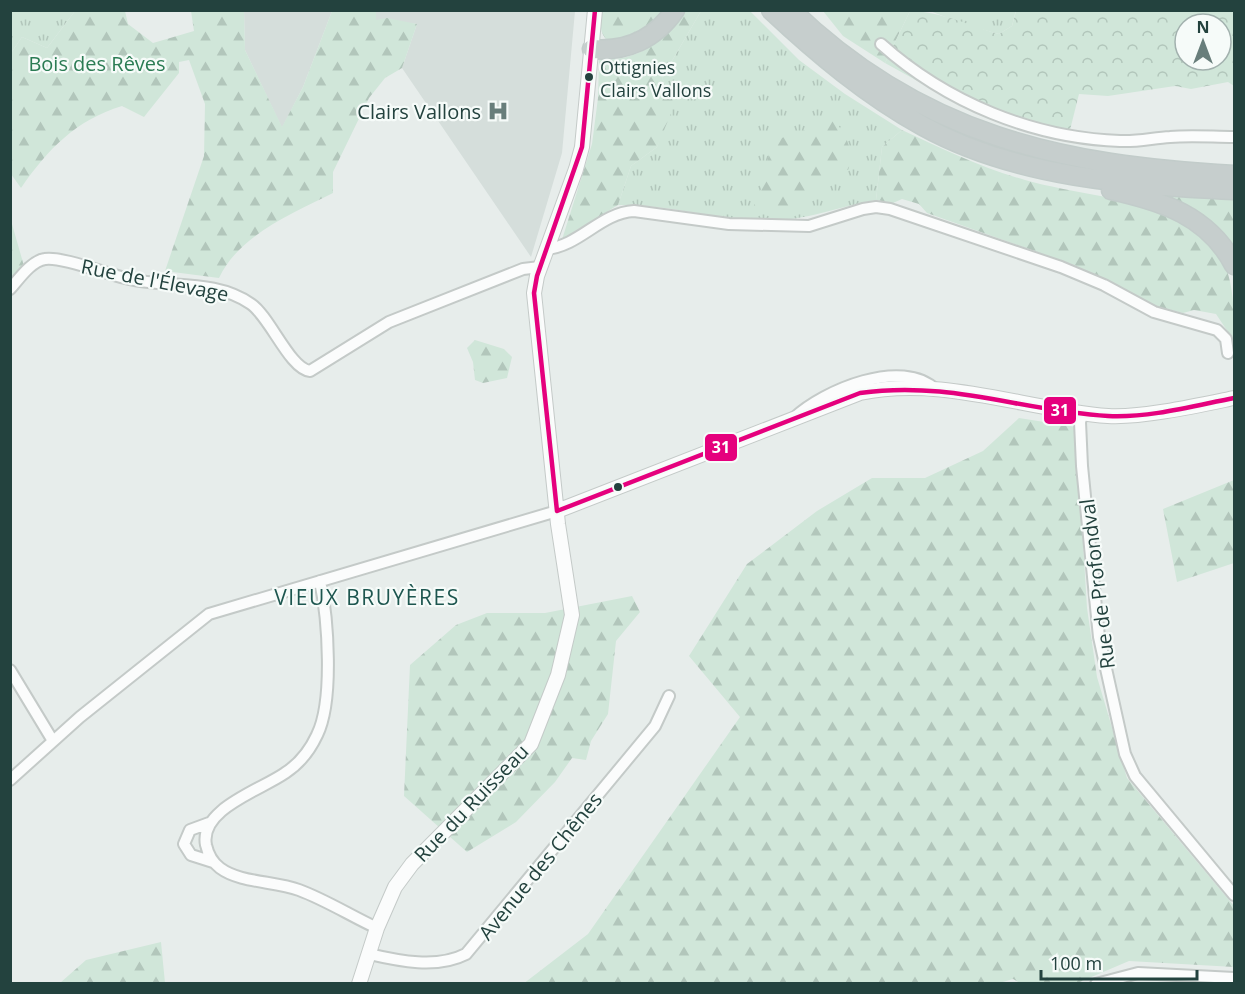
<svg xmlns="http://www.w3.org/2000/svg" width="1245" height="994" viewBox="0 0 1245 994" font-family="'Open Sans',sans-serif">
<style>
.built{fill:#d5dedb}
.grass{fill:url(#grass-tufts)}
.forest{fill:url(#forest-firs)}
.park{fill:url(#park-crowns);fill-rule:evenodd}
.lines{fill:none;stroke-linecap:round;stroke-linejoin:round}
.minor-casing{stroke:#c4cac8;stroke-width:14}
.tertiary-casing{stroke:#c4cac8;stroke-width:16}
.trunk-casing{stroke:#c2ccca;stroke-width:21}
.minor{stroke:#fbfcfc;stroke-width:10}
.tertiary{stroke:#fbfcfc;stroke-width:14}
.trunk{stroke:#c6cecd;stroke-width:18}
.bus-1-casing{stroke:#f6fbf9;stroke-width:9}
.bus-1{stroke:#e5007d;stroke-width:4.5}
.bus-dot{fill:#23423e;stroke:#f6fbf9;stroke-width:2}
.labels{text-anchor:middle;dominant-baseline:central;stroke-width:4.5;stroke-linejoin:round;paint-order:stroke}
.bus-label{font-size:18px;fill:#23423e;stroke:#f6fbf9;text-anchor:start}
.park-label{font-size:20px;fill:#2b7c54;stroke:#f6fbf9}
.poi-label{font-size:20px;fill:#23423e;stroke:#f6fbf9;text-anchor:end}
.street-label{font-size:20px;fill:#23423e;stroke:#f6fbf9}
.neighbourhood-label{font-size:21px;letter-spacing:1.5px;fill:#1d564f;stroke:#f6fbf9}
.line-badge{stroke:#f6fbf9;stroke-width:2}
.badge-label{font-size:16px;text-anchor:middle;font-weight:bold;fill:#fff}
</style>
<defs>
<pattern id="grass-tufts" width="24" height="20" patternUnits="userSpaceOnUse" patternTransform="scale(1.5)"><rect width="24" height="20" fill="#d0e6d9"/><path d="M3 7l-1-3M5 7V3M7 7l1-3M15 17l-1-3M17 17v-4M19 17l1-3" fill="none" stroke="#b2c6bb"/></pattern>
<pattern id="forest-firs" width="22" height="20" patternUnits="userSpaceOnUse" patternTransform="scale(1.5)"><rect width="22" height="20" fill="#d0e6d9"/><path d="M5 1l3.5 6h-7zM16 11l3.5 6h-7z" fill="#b2c6bb"/></pattern>
<pattern id="park-crowns" width="20" height="18" patternUnits="userSpaceOnUse" patternTransform="scale(1.5)"><rect width="20" height="18" fill="#d0e6d9"/><path d="M2 6a3 3 0 1 1 6 0M12 15a3 3 0 1 1 6 0" fill="none" stroke="#b2c6bb"/></pattern>
</defs>
<rect width="100%" height="100%" fill="#e7edeb"/>
<path class="built" d="M244 11H332L303 87 282 128 245 50Z
M376 11H575L562 153 531 257 402 68 417 24 376 20Z"/>
<path class="grass" d="M1016 10 1012 26 999 34 966 25 930 11Z
M11 11H75L47 48 22 37 11 53Z
M701 11H750L799 60 845 94 902 130 882 147 876 200C841 206 804 221 768 221 717 220 668 204 618 205L631 166 657 147 673 98 662 78Z"/>
<path class="forest" d="M75 11H125L128 24 153 43 194 31 191 11H244L245 50 282 127 303 87 332 11H376V20L387 18 417 24 402 68 385 78 369 98 333 172V193C293 213 239 235 219 278L165 271 204 156 205 104 189 60 179 62V73L144 117 122 106C76 120 48 149 21 188L11 174V53L22 37 47 48Z
M601 11H666C656 19 644 34 633 39 605 51 598 34 601 11Z
M682 11H701L662 78 673 98 672 111 657 147 631 166 618 205 575 231 560 246 592 144 598 98 599 60C644 60 656 43 682 11Z
M823 11H910L885 63 843 36Z
M819 121H835L845 135 853 157 848 170 839 164 825 173 800 206 776 211 753 208 761 189 772 141 809 129Z
M902 130C943 149 982 168 1025 180 1083 197 1177 199 1215 248 1235 273 1234 311 1234 341L1216 314 1194 310 1183 313 1155 306 1074 265 927 213 919 204 902 199 893 203 876 200 882 147Z
M1156 192 1234 198V252L1211 221Z
M10 217 24 266 10 281Z
M475 340 504 349 512 357 507 378 483 383 475 380 473 362 467 348Z
M1019 418 1076 427 1087 608 1097 677 1127 778 1234 906V967L1129 961 1075 984 1020 983 1013 979 996 984H523L588 934 740 717 689 656 747 564 817 511 872 478H925L983 451Z
M1234 480V563L1177 582 1163 509Z
M632 596 640 612 616 641 608 714 591 741 586 760 572 758 555 782 516 822 467 852 404 796 410 665 456 625 487 613H545Z
M161 942 165 983H60L86 960Z"/>
<path class="park" d="M910 11C940 11 970 26 999 34L1012 26 1016 11H1234V86L1228 82 1191 89 1175 86 1108 96 1079 94 1068 138 1011 125 970 110 885 63ZM1185 24H1221V60H1185Z"/>
<g class="lines">
<defs>
<path id="minor" d="M881 44C946 102 1032 138 1120 141 1137 142 1153 138 1170 137 1191 135 1213 137 1234 137
M546 249C580 246 600 213 634 211L729 224 809 226 863 209 876 207 890 209 1061 267 1104 285 1154 312 1217 330 1226 339 1228 353
M10 289C19 279 31 261 45 259 61 256 107 274 125 278 166 289 214 278 251 304 270 317 290 369 310 371L389 322 523 269 540 267
M1083 413 1080 422 1082 466 1099 637 1125 754 1135 776 1234 895
M794 418C824 390 902 357 936 390
M320 581C328 618 334 701 317 735 310 750 299 764 285 773 261 790 199 809 206 845 208 854 212 862 220 868 240 883 275 881 299 890 326 900 351 916 377 928
M10 670 53 741
M10 780 80 717 209 614 557 511
M209 823 190 830 184 844 191 855 213 862
M369 954C399 961 437 969 466 954L655 726 669 696
M1096 984 1138 973 1234 978"/>
<path id="tertiary" d="M557 511 860 393C941 375 1027 410 1108 416 1142 418 1200 405 1234 398
M359 984 377 928 395 887 412 864 531 744 558 675 572 615 558 524 534 293 537 276 576 169 582 147 595 10"/>
<path id="trunk" d="M771 10C818 54 867 95 923 126 1017 178 1130 185 1234 190
M791 10C920 135 1062 166 1234 175
M592 49C626 52 655 39 675 10
M1111 190C1162 201 1209 216 1234 265"/>
</defs>
<use href="#minor" class="minor-casing"/>
<use href="#tertiary" class="tertiary-casing"/>
<use href="#trunk" class="trunk-casing"/>
<use href="#minor" class="minor"/>
<use href="#tertiary" class="tertiary"/>
<use href="#trunk" class="trunk"/>
<defs>
<path id="bus-1" d="M557 511 860 393C950 380 1021 411 1108 416 1150 418 1193 406 1234 398
M557 511 534 293 537 276 582 147 595 10"/>
</defs>
<use href="#bus-1" class="bus-1-casing"/>
<use href="#bus-1" class="bus-1"/>
</g>
<defs>
<symbol id="hospital-bare" viewBox="-9 -9 18 18"><path d="M-5-5h3v3.5h4V-5h3V5h-3V1.5h-4V5h-3Z" fill="#687e7b" stroke="#f6fbf9" stroke-width="2.5" paint-order="stroke"/></symbol>
</defs>
<g fill-rule="evenodd">
<use href="#hospital-bare" x="483" y="96" width="30" height="30"/>
</g>
<g class="bus-dot">
<circle cx="589" cy="77" r="5"/>
<circle cx="618" cy="487" r="5"/>
</g>
<g class="labels">
<g class="bus-label">
<text x="600" y="67">Ottignies<tspan x="600" dy="23">Clairs Vallons</tspan></text>
</g>
<g class="park-label">
<text x="97" y="63">Bois des Rêves</text>
</g>
<g class="poi-label">
<text x="481" y="111">Clairs Vallons</text>
</g>
<g class="street-label">
<text transform="translate(155 280) rotate(11)">Rue de l'Élevage</text>
<text transform="translate(1097 584) rotate(-97)">Rue de Profondval</text>
<text transform="translate(471 803) rotate(-46)">Rue du Ruisseau</text>
<text transform="translate(540 866) rotate(-51)">Avenue des Chênes</text>
</g>
<g class="neighbourhood-label">
<text x="367" y="597">VIEUX BRUYÈRES</text>
</g>
</g>
<g class="line-badge">
<rect x="1043" y="396" width="34" height="29" rx="6" fill="#e5007d"/>
<rect x="704" y="433" width="34" height="29" rx="6" fill="#e5007d"/>
</g>
<g class="badge-label">
<text x="1060" y="416">31</text>
<text x="721" y="453">31</text>
</g>
<rect width="1245" height="994" fill="none" stroke="#23423e" stroke-width="24"/>
<g transform="translate(1203 42)"><circle r="28" fill="#f6fbf9" stroke="#a2b1ae" stroke-width="1.5"/>
<path d="M0-4.5L10 22L0 15L-10 22Z" fill="#687e7b"/>
<text y="-9" font-size="16" font-weight="bold" text-anchor="middle" fill="#23423e">N</text>
</g>
<path d="M1041 970v9h156v-9" fill="none" stroke="#23423e" stroke-width="3"/>
<text x="1050" y="970" font-size="18" fill="#23423e" stroke="#f6fbf9" stroke-width="4.5" paint-order="stroke">100 m</text>
</svg>
